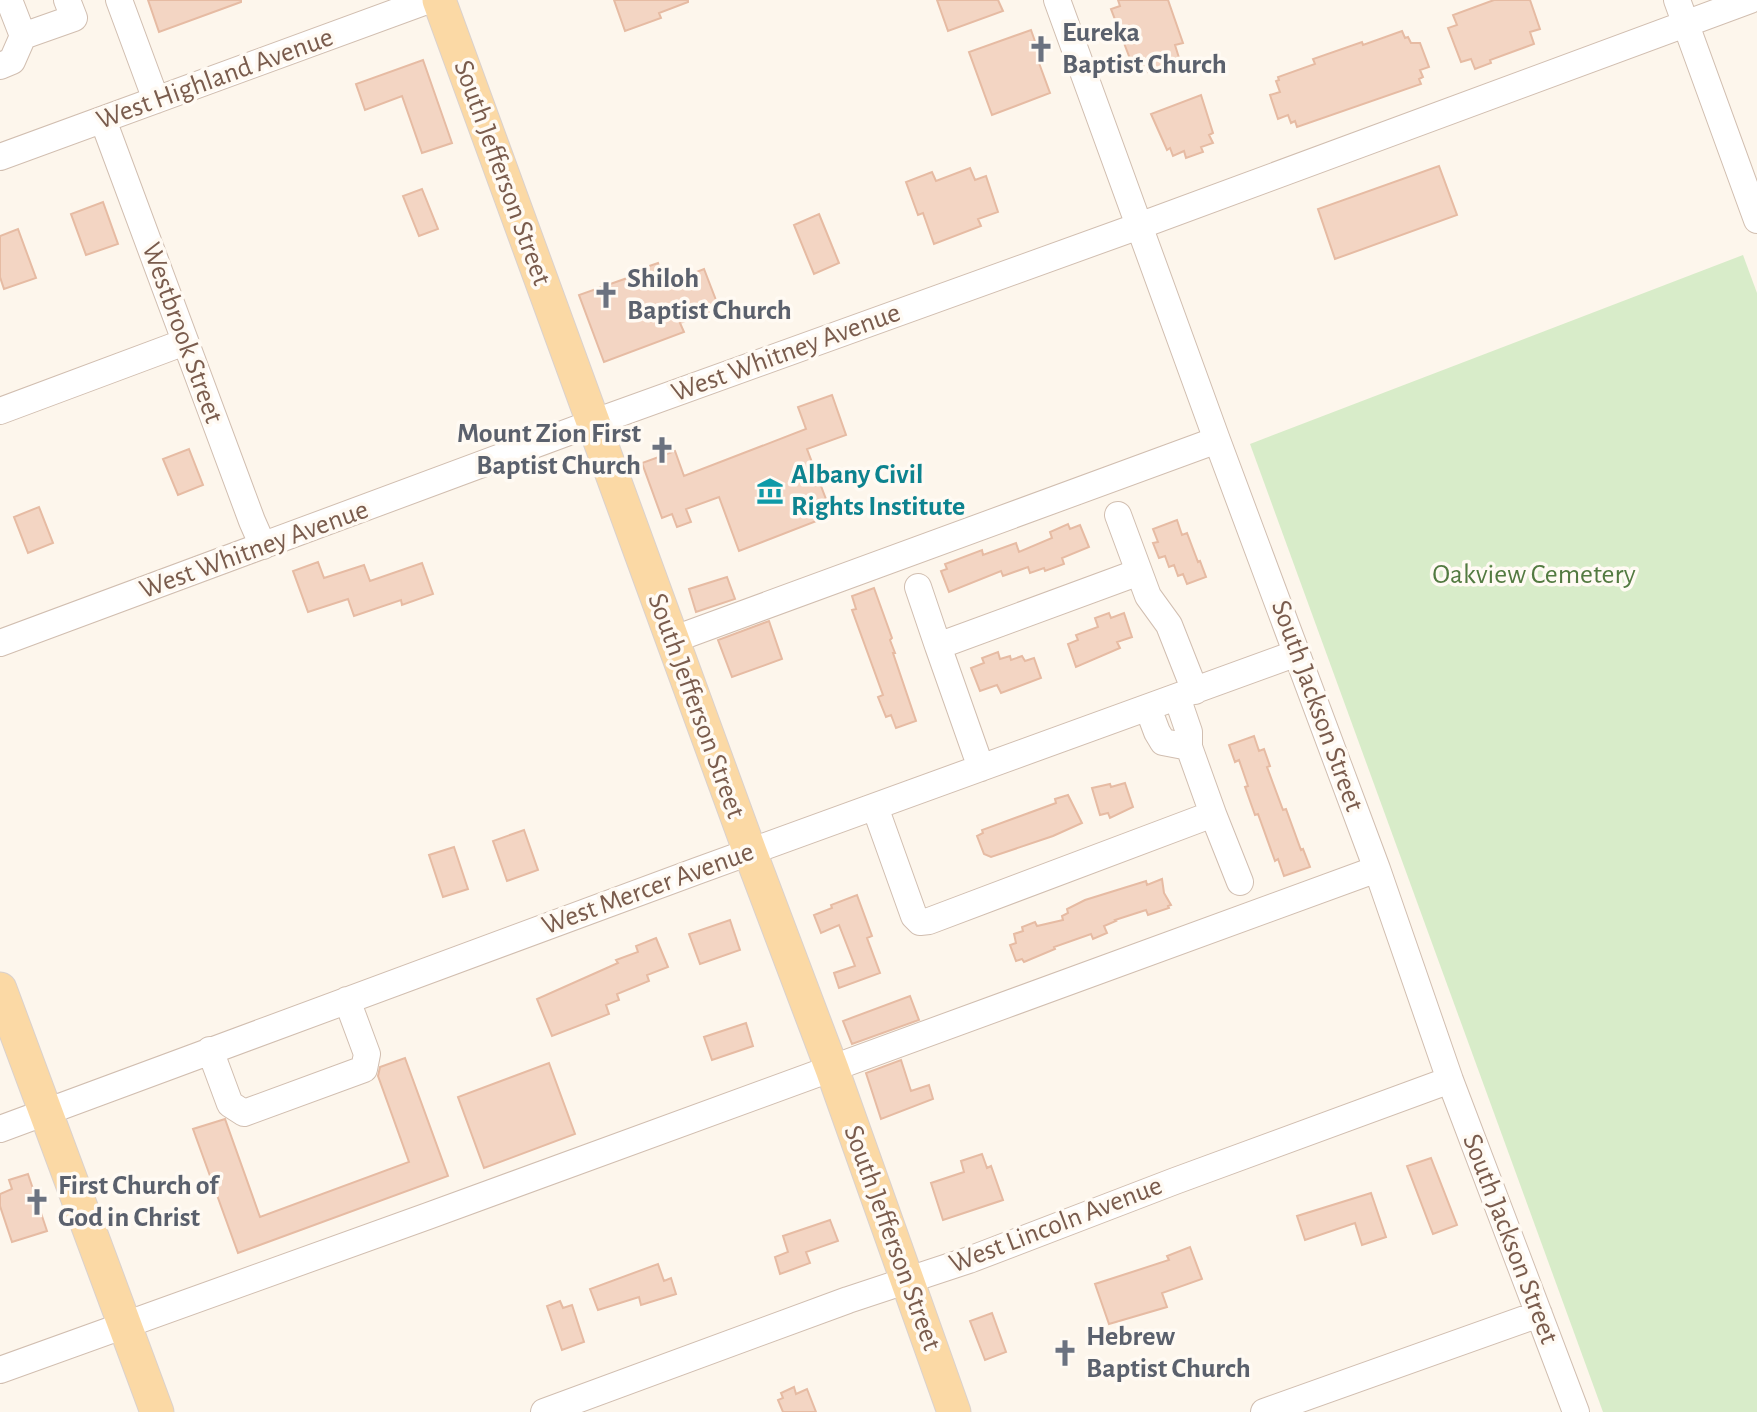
<svg xmlns="http://www.w3.org/2000/svg" width="1757" height="1412" viewBox="0 0 1757 1412" font-family="'Alegreya Sans',sans-serif">
<style>
.green{fill:#d8ecc9}
.building{fill:#f3d5c3;stroke:#e6bba3;stroke-width:2}
.lines{fill:none;stroke-linecap:round;stroke-linejoin:round}
.minor-casing{stroke:#d1beb0;stroke-width:28}
.major-casing{stroke:#dad1cd;stroke-width:35}
.minor{stroke:#fff;stroke-width:26}
.major{stroke:#fbd9a5;stroke-width:33}
.labels{text-anchor:middle;dominant-baseline:central;stroke-width:7;stroke-linejoin:round;paint-order:stroke}
.worship-label{font-size:28px;font-weight:bold;fill:#5b616d;stroke:#fffaf3;text-anchor:start}
.street-label{font-size:28px;fill:#7a5c4d;stroke:#fffaf3}
.culture-label{font-size:28px;font-weight:bold;fill:#0d838f;stroke:#fffaf3;text-anchor:start}
.park-label{font-size:28px;fill:#537a41;stroke:#fffaf3}
</style>
<rect width="100%" height="100%" fill="#fdf6ec"/>
<path class="green" d="M1743 255 1757 293V1412H1603L1250 444Z"/>
<path class="building" d="M148 0H241V2L159 32Z
M614 0H688V2L659 13 661 18 625 31Z
M937 0H998L1003 11 948 31Z
M1118 0H1168L1183 43 1175 45 1180 61 1148 72 1145 64 1138 67 1137 62 1132 64 1111 9 1120 6Z
M1494 0H1530L1540 29 1530 32 1534 44 1490 60 1491 63 1475 69 1471 59 1461 62 1448 28 1457 25 1453 15Z
M1031 30 1042 61 1039 63 1050 93 992 115 969 52Z
M1402 31 1405 38 1408 37 1411 43H1420L1429 67 1420 70 1423 77 1419 79 1421 84 1297 127 1295 121 1291 123 1288 115 1278 119 1270 95 1280 92 1276 81 1279 80 1278 77 1315 64 1313 59 1362 42 1363 45Z
M423 60 452 143 422 153 402 96 365 110 356 84Z
M1201 95 1213 133 1209 135 1213 143 1201 147 1203 152 1186 158 1184 151 1173 156 1170 148 1167 150 1151 114Z
M1439 166 1457 215 1335 259 1318 209Z
M970 168 975 180 986 176 998 212 978 219 981 226 934 244 923 213 918 215 906 182 932 172 936 181Z
M422 189 438 229 419 236 403 196Z
M103 202 118 244 86 255 71 214Z
M819 214 839 263 814 274 794 225Z
M18 229 36 278 4 289 0 277V236Z
M658 263 666 284 704 269 719 308 680 323 684 332 604 362 579 295 630 277 629 273Z
M832 395 846 435 807 449 832 515 739 551 719 497 686 509 691 522 677 527 672 514 662 518 642 463 675 451 684 476 806 429 798 407Z
M189 449 203 485 178 495 163 459Z
M39 507 53 543 28 553 14 517Z
M1177 520 1182 535 1187 533 1198 562 1200 561 1206 577 1187 584 1183 574 1178 576 1174 565 1169 567 1165 556 1159 558 1153 543 1158 542 1153 529Z
M1068 524 1070 529 1080 525 1089 547 1062 558 1064 564 1045 571 1044 568 1030 573 1028 567 1003 576 1001 571 949 592 941 571 947 569 945 564 982 550 983 555 1016 543 1019 552 1052 538 1050 532Z
M318 562 324 578 364 565 370 581 422 563 433 594 402 605 401 600 354 616 348 599 308 612 293 571Z
M727 577 735 599 696 612 689 589Z
M874 588 892 638 890 640 895 653H893L916 721 896 728 891 715 886 717 878 697 883 695 852 610 856 609 852 596Z
M1109 613 1111 618 1124 613 1132 637 1117 642 1120 648 1076 667 1068 644 1078 640 1076 635 1098 627 1095 618Z
M769 621 782 659 732 677 718 640Z
M998 652 1000 659 1010 656 1011 660 1022 656 1025 661 1034 658 1041 678 1001 693 997 685 980 691 971 668 984 663 982 658Z
M1254 736 1259 751 1264 749 1270 766 1267 767 1283 810 1286 809 1301 850 1303 849 1310 867 1284 876 1278 859 1275 861 1258 814 1255 815 1245 787 1248 786 1239 760 1235 762 1229 745Z
M1125 783 1133 807 1110 818 1108 813 1100 815 1092 788 1110 784 1111 787Z
M1068 795 1082 823 1053 836 991 857 984 854 977 836 983 833 982 830 1056 803 1055 799Z
M524 830 538 870 507 881 493 841Z
M454 847 468 889 443 897 429 855Z
M1162 879 1164 893 1171 905 1168 906 1169 908 1148 915 1146 910 1115 920 1116 921 1104 926 1107 933 1093 939 1091 934 1054 947 1055 949 1024 962 1022 959 1016 961 1010 945 1016 943 1014 934 1023 931 1022 927 1035 922 1037 926 1063 920 1062 916 1068 913 1067 909 1085 900 1146 881 1147 885Z
M857 895 872 936 867 938 880 973 839 988 834 973 855 966 839 925 821 933 814 915 832 908 831 905Z
M730 920 740 950 700 964 689 934Z
M656 938 668 967 647 975 649 981 617 994 619 1000 606 1005 609 1014 552 1036 537 999 618 963 616 960 638 952 636 946Z
M910 996 919 1020 852 1044 843 1021Z
M746 1023 753 1046 712 1060 704 1037Z
M405 1058 448 1176 238 1253 193 1129 225 1119 260 1217 409 1162 378 1076 380 1067Z
M901 1060 911 1091 929 1085 933 1099 881 1119 866 1073Z
M549 1063 575 1134 484 1168 458 1097Z
M982 1154 987 1168 991 1166 1003 1200 943 1220 931 1183 964 1172 961 1161Z
M1431 1158 1457 1225 1433 1234 1407 1166Z
M28 1174 47 1231 12 1242 0 1206V1194L12 1189 9 1180Z
M1371 1193 1386 1237 1362 1245 1355 1223 1305 1240 1297 1216Z
M830 1220 838 1241 806 1252 810 1263 780 1274 775 1257 788 1252 783 1236Z
M1190 1247 1202 1279 1162 1293 1167 1307 1109 1324 1095 1284 1169 1260 1167 1256Z
M658 1264 664 1281 671 1278 676 1294 641 1305 639 1297 598 1310 590 1289Z
M560 1301 563 1308 572 1305 584 1342 562 1350 547 1306Z
M992 1313 1006 1352 985 1360 970 1321Z
M794 1387 796 1394 807 1389 816 1412H783L778 1400 783 1398 781 1393Z"/>
<g class="lines">
<defs>
<path id="minor" d="M9 0 23 36
M119 0 156 100
M1057 0 1217 440 1377 869 1450 1080 1576 1412
M1677 0 1757 220
M0 66 12 61 23 36 74 18 67 0
M103 120 252 521 263 546
M0 157 429 0
M0 411 185 342
M1118 515 1148 596 1169 625 1195 691
M918 587 938 646 1139 572
M672 640 1217 440
M0 643 609 417 1139 226 1750 0
M938 646 981 768
M1148 708 1157 732 1163 742 1189 747
M875 807 914 916 920 922 929 921 1213 814 1189 747V732L1177 697
M1213 814 1240 882
M210 1050 230 1104 244 1113 364 1069 367 1054 347 1000
M0 1129 697 871 1297 653
M0 1370 428 1216 1377 869
M544 1412 848 1300 969 1260 1175 1181 1450 1080
M1264 1412 1539 1314"/>
<path id="major" d="M439 0 750 852 832 1069 954 1412
M0 989 157 1412"/>
</defs>
<use href="#minor" class="minor-casing"/>
<use href="#major" class="major-casing"/>
<use href="#minor" class="minor"/>
<use href="#major" class="major"/>
</g>
<defs>
<symbol id="church-bare" viewBox="-9 -9 18 18"><path d="M-1.2-6h2.4v3.5h3.3v2.4h-3.3V6h-2.4V-.1h-3.3v-2.4h3.3Z" fill="#6b7280" stroke="#fffaf3" stroke-width="2.5" paint-order="stroke"/></symbol>
<symbol id="museum-bare" viewBox="-9 -9 18 18"><path d="M0-6L6-3V-2H-6V-3ZM-5-1h2V3h-2ZM-1-1h2V3h-2ZM3-1h2V3H3ZM-6 4H6V6H-6Z" fill="#0f9aa8" stroke="#fffaf3" stroke-width="2.5" paint-order="stroke"/></symbol>
</defs>
<g fill-rule="evenodd">
<use href="#church-bare" x="1022" y="30" width="38" height="38"/>
<use href="#church-bare" x="587" y="276" width="38" height="38"/>
<use href="#church-bare" x="643" y="431" width="38" height="38"/>
<use href="#museum-bare" x="751" y="472" width="38" height="38"/>
<use href="#church-bare" x="18" y="1183" width="38" height="38"/>
<use href="#church-bare" x="1046" y="1334" width="38" height="38"/>
</g>
<g class="labels">
<g class="worship-label">
<text x="1062" y="33">Eureka<tspan x="1062" dy="32">Baptist Church</tspan></text>
<text x="627" y="279">Shiloh<tspan x="627" dy="32">Baptist Church</tspan></text>
<text x="641" y="434" text-anchor="end">Mount Zion First<tspan x="641" dy="32">Baptist Church</tspan></text>
<text x="58" y="1186">First Church of<tspan x="58" dy="32">God in Christ</tspan></text>
<text x="1086" y="1337">Hebrew<tspan x="1086" dy="32">Baptist Church</tspan></text>
</g>
<g class="street-label">
<text transform="translate(215 79) rotate(-20)">West Highland Avenue</text>
<text transform="translate(502 173) rotate(70)">South Jefferson Street</text>
<text transform="translate(182 333) rotate(70)">Westbrook Street</text>
<text transform="translate(786 353) rotate(-20)">West Whitney Avenue</text>
<text transform="translate(254 550) rotate(-20)">West Whitney Avenue</text>
<text transform="translate(696 706) rotate(70)">South Jefferson Street</text>
<text transform="translate(1317 706) rotate(70)">South Jackson Street</text>
<text transform="translate(648 889) rotate(-20)">West Mercer Avenue</text>
<text transform="translate(1056 1225) rotate(-21)">West Lincoln Avenue</text>
<text transform="translate(892 1238) rotate(70)">South Jefferson Street</text>
<text transform="translate(1510 1239) rotate(69)">South Jackson Street</text>
</g>
<g class="culture-label">
<text x="791" y="475">Albany Civil<tspan x="791" dy="32">Rights Institute</tspan></text>
</g>
<g class="park-label">
<text x="1534" y="575">Oakview Cemetery</text>
</g>
</g>
</svg>
